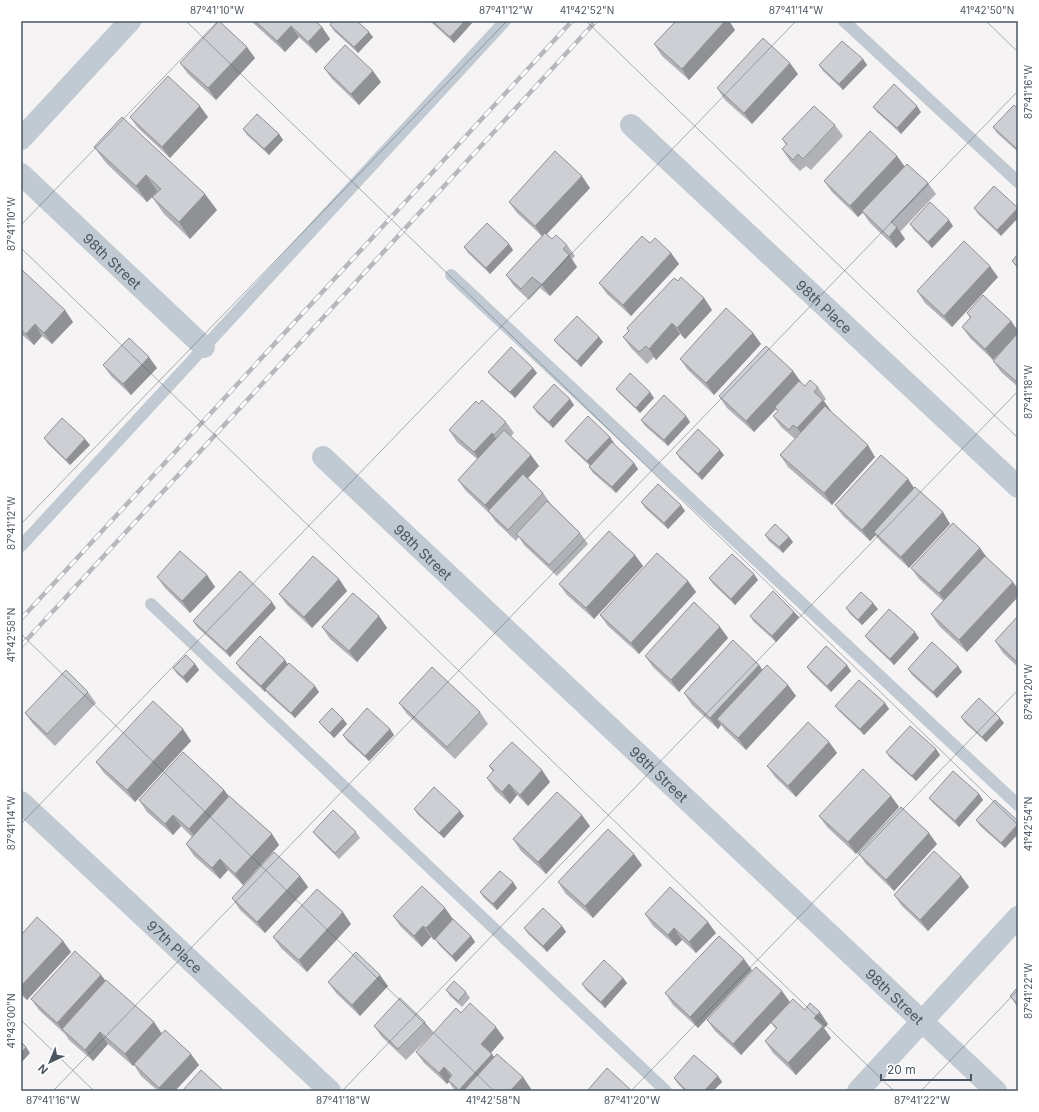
<svg xmlns="http://www.w3.org/2000/svg" width="1039" height="1112" viewBox="0 0 1039 1112" font-family="Inter,sans-serif">
<style>
.lines{fill:none;stroke-linecap:round;stroke-linejoin:round}
.lane{stroke:#c1cad2;stroke-width:12}
.street{stroke:#c1cad2;stroke-width:22}
.rail-casing{stroke:#b5b8bd;stroke-width:4.5}
.rail{stroke:#fff;stroke-width:3;stroke-dasharray:9;stroke-linecap:butt}
.wall{fill:#b0b2b7}
.shaded-wall{fill:#909195}
.building{fill:#cdcfd5;stroke:#909195}
.ticks{fill:none;stroke:#4a5661;stroke-width:1;stroke-opacity:0.45}
.labels{text-anchor:middle;dominant-baseline:central;stroke-width:3.5;stroke-linejoin:round;paint-order:stroke}
.street-label{font-size:14px;fill:#4a5661;stroke:#fff}
.neatline{fill:none;stroke:#4a5661;stroke-width:1.5}
.ticks-label{font-size:10px;text-anchor:middle;fill:#4a5661}
</style>
<rect width="100%" height="100%" fill="#f5f3f3"/>
<g class="lines">
<path class="lane" d="M844 21 1018 182
M451 275 1018 805
M21 546 505 21
M151 604 666 1091"/>
<g class="street">
<path id="s1" d="M631 125 1018 487"/>
<path d="M21 139 130 21"/>
<path id="s2" d="M21 174 204 347"/>
<path id="s3" d="M323 457 996 1091"/>
<path id="s4" d="M21 802 330 1091"/>
<path d="M858 1091 1018 917"/>
</g>
<defs>
<path id="rail" d="M21 619 572 21
M21 646 596 21"/>
</defs>
<use href="#rail" class="rail-casing"/>
<use href="#rail" class="rail"/>
</g>
<path class="wall" d="M251 21H315L322 27 330 39 316 53 299 37 285 52Z
M431 21H471L472 23 454 43 432 23Z
M676 21H729L735 30 689 80 662 56 654 44Z
M330 25 373 37 358 53 334 31Z
M255 58 216 100 188 74 180 63Z
M863 59 867 65 843 90 823 71 819 65Z
M324 68 381 82 359 105 332 79Z
M798 74 752 124 725 100 717 88Z
M873 107 921 112 901 134 877 112Z
M1018 109V152L997 133 993 127Z
M130 117H208L170 158 138 128Z
M835 125 843 136 811 170 806 166 800 171 790 161 782 149 786 145 782 139Z
M243 129 279 134 283 140 269 155 247 135Z
M94 147 217 210 190 239 164 214 152 197 158 192 147 202 106 163Z
M897 156 904 166 928 183 936 194 900 232 905 239 896 248 870 223 863 213 858 217 832 192 824 181Z
M994 186 1001 236 978 214 974 208Z
M590 188 547 234 552 239 567 245 575 256 572 259 577 267 550 296 540 288 529 300 514 286 506 275 542 236 517 213 509 202Z
M910 224 953 226 932 248 914 230Z
M650 243 671 253 679 264 631 316 607 294 599 283Z
M509 244 513 250 490 274 468 253 464 247Z
M1018 254V269L1012 261Z
M21 269 73 322 52 344 42 336 34 345 21 334Z
M998 277 952 327 925 303 917 291Z
M678 281 704 298 712 310 685 339 680 334 656 360 654 357 647 364 631 348 623 337 629 331 627 328Z
M967 313 1011 321 1018 331V333L993 360 970 338 962 327 970 318Z
M753 333 761 344 714 395 688 370 680 359Z
M1018 333V387L1001 372 993 361Z
M599 337 603 342 581 367 559 346 554 340Z
M103 365 157 368 131 395 111 376Z
M533 368 537 373 515 398 492 377 488 372Z
M793 371 800 382 805 386 818 387 826 399 824 401 831 411H830L875 457 832 505 788 467 780 455 795 439 781 427 773 416 778 411 776 409 754 432 727 408 719 396Z
M616 389 654 398 640 413 620 394Z
M479 404 506 422 514 433 511 436 539 466 528 478 543 493 551 504 580 533 588 544 557 576 524 545 519 537 516 541 496 522 490 514 466 491 458 480 477 459 457 442 449 430Z
M574 405 553 428 537 413 533 407Z
M686 416 690 422 668 446 645 426 641 420Z
M44 438 90 445 70 465 48 444Z
M565 441 614 443H613L634 463 638 469 616 493 593 473 589 467 590 466 569 446Z
M676 453 724 455 702 480 680 459Z
M908 479 914 488 943 512 950 524 909 568 882 543 875 535 870 541 843 516 835 505Z
M641 502 685 511 668 529 645 508Z
M765 535 789 537 793 542 783 553 769 541Z
M980 548 986 557 967 652 939 626 931 614 943 601 919 579 911 568Z
M635 555 643 566 594 619 567 595 559 584Z
M207 575 215 587 190 613 165 588 157 577Z
M709 578 758 580 735 605 713 584Z
M339 579 347 591 312 628 287 605 279 594Z
M688 581 696 592 639 654 608 626 600 615Z
M276 608 230 657 197 627 193 621Z
M846 608 878 609 862 625 850 614Z
M794 612 799 617 776 642 754 622 750 616Z
M379 616 387 628 357 662 330 639 322 627Z
M1018 616V667L1003 653 995 641Z
M720 627 728 638 679 692 653 667 645 656Z
M865 636 919 638 894 665 869 641Z
M236 663 288 664 319 692 295 718 269 695 266 691 265 692 240 669Z
M195 664 199 670 187 683 177 674 173 668Z
M759 665 762 669 788 685 796 696 746 750 725 730 721 725 718 729 692 705 684 693Z
M958 666 962 672 937 698 912 675 908 669Z
M807 667 851 671 831 692 811 673Z
M88 692 96 703 55 746 33 724 25 713Z
M399 703 480 712 488 724 455 759 407 714Z
M885 703 889 709 864 735 839 711 835 706Z
M961 717 1004 723 986 742 965 723Z
M343 719 347 724 334 738 323 727 319 722Z
M183 729 191 741 135 802 104 773 96 762Z
M390 729 394 735 369 761 347 741 343 735Z
M829 742 837 753 796 797 775 777 767 766Z
M936 749 940 755 916 781 890 758 886 752Z
M489 766 550 782 528 806 517 795 510 804 495 790 487 778 493 772Z
M224 790 229 796 272 834 279 845 243 885 228 870 220 879 194 856 186 844 192 837 181 826 173 835 147 812 139 800Z
M979 794 983 800 959 827 933 803 929 798Z
M891 796 899 807 856 854 827 827 819 816Z
M995 800 1005 848 980 826 976 820Z
M414 809 464 816 444 838 418 815Z
M590 826 546 874 521 851 513 839Z
M313 832H356L360 838 339 859 317 837Z
M937 844 894 891 866 864 858 853Z
M642 865 593 918 566 894 558 882Z
M300 876 308 887 265 933 240 910 232 898Z
M961 876 969 887 928 931 902 906 894 895Z
M517 888 497 910 484 898 480 892Z
M645 914 716 933 696 953 682 940 676 946 653 926Z
M393 916 453 919 471 936 475 942 456 962 439 945 435 939 434 940 431 937 422 947 401 927Z
M351 924 307 972 281 948 273 937Z
M562 926 566 932 547 952 528 934 524 928Z
M21 935 63 941 71 952 27 1000 21 995Z
M752 970 698 1028 673 1005 665 993Z
M101 975 105 980 154 1022 162 1034 150 1047 199 1065 175 1091H158L141 1076 134 1065 133 1066 108 1044 93 1061 69 1040 65 1034 39 1010 31 999Z
M623 978 627 983 605 1008 586 990 582 984Z
M328 982 388 986 360 1016 336 993Z
M1018 987V1008L1010 996Z
M446 990 466 992 470 998 462 1007 450 996Z
M790 1002 805 1010 828 1024 824 1028 831 1038 796 1075 773 1053 765 1041 776 1029 771 1023 741 1055 715 1031 707 1020Z
M461 1013 504 1038 491 1053 494 1057 523 1077 531 1089 529 1091H455L449 1082 447 1084 424 1063 416 1052Z
M425 1022 433 1033 406 1060 382 1037 374 1026Z
M718 1076 722 1082 713 1091H685L678 1084 674 1078Z"/>
<path class="shaded-wall" d="M465 21H471L472 23 454 43 450 37Z
M725 21H729L735 30 689 80 682 69Z
M291 26 299 37 285 52 277 41Z
M322 27 330 39 316 53 308 42Z
M369 32 373 37 358 53 354 47Z
M247 47 255 58 216 100 208 88Z
M863 59 867 65 843 90 839 84Z
M790 63 798 74 752 124 744 113Z
M373 71 381 82 359 105 351 94Z
M200 106 208 117 170 158 162 147Z
M917 106 921 112 901 134 897 128Z
M279 134 283 140 269 155 264 149Z
M897 156 905 167 858 217 850 206Z
M146 175 157 191 147 202 136 186Z
M582 176 590 188 543 238 535 226Z
M205 194 217 210 190 239 179 222Z
M1018 208V218L1001 236 997 230Z
M949 220 953 226 932 248 928 242Z
M897 227 905 239 896 248 889 237Z
M509 244 513 250 490 274 486 268Z
M671 253 679 264 631 316 623 305Z
M569 255 577 267 550 296 542 285Z
M990 266 998 277 952 327 944 316Z
M704 298 712 310 685 339 677 328Z
M65 310 73 322 52 344 44 333Z
M1011 321 1018 331V333L993 360 985 349Z
M672 323 680 334 656 360 649 349Z
M35 324 42 336 34 345 26 334Z
M753 333 761 344 714 395 706 383Z
M599 337 603 342 581 367 577 361Z
M149 357 157 368 131 395 123 384Z
M533 368 537 373 515 398 510 392Z
M793 371 801 382 775 407 776 409 754 432 746 421Z
M650 392 654 398 640 413 636 408Z
M570 399 574 405 553 428 549 422Z
M823 400 831 411 805 439 797 428Z
M686 416 690 422 668 446 664 440Z
M492 433 500 444 482 464 474 452Z
M610 437 614 443 591 466 587 461Z
M85 439 90 445 70 465 66 460Z
M868 445 875 457 832 505 824 493Z
M720 450 724 455 702 480 698 474Z
M531 455 539 466 493 516 485 505Z
M634 463 638 469 616 493 612 487Z
M908 479 916 491 874 532 876 535 870 541 862 530Z
M681 505 685 511 668 529 664 523Z
M943 512 950 524 909 568 901 557Z
M789 537 793 542 783 553 779 547Z
M980 548 988 559 947 604 939 593Z
M635 555 643 566 594 619 586 608Z
M754 574 758 580 735 605 731 599Z
M207 575 215 587 190 613 182 601Z
M339 579 347 591 312 628 304 617Z
M688 581 696 592 639 654 631 643Z
M1013 582 1018 589V597L967 652 959 640Z
M272 602 276 608 230 657 226 651Z
M873 603 878 609 862 625 858 620Z
M794 612 799 617 776 642 772 636Z
M379 616 387 628 357 662 349 651Z
M720 627 728 638 679 692 671 680Z
M915 632 919 638 894 665 890 659Z
M285 660 289 666 265 689 266 691 265 692 261 686Z
M195 664 199 670 187 683 183 677Z
M759 665 767 676 717 719 721 725 718 729 710 718Z
M847 665 851 671 831 692 827 686Z
M958 666 962 672 937 698 933 692Z
M788 685 796 696 746 750 738 738Z
M315 686 319 692 295 718 291 713Z
M885 703 889 709 864 735 860 729Z
M1000 718 1004 723 986 742 982 737Z
M343 719 347 724 334 738 330 733Z
M183 729 191 741 135 802 127 790Z
M390 729 394 735 369 761 365 756Z
M829 742 837 753 796 797 788 786Z
M936 749 940 755 916 781 912 776Z
M542 770 550 782 528 806 520 795Z
M509 784 517 795 510 804 502 792Z
M224 790 232 801 197 840 189 829Z
M979 794 983 800 959 827 955 821Z
M891 796 899 807 856 854 848 842Z
M460 811 464 816 444 838 439 833Z
M173 815 181 826 173 835 165 824Z
M582 815 590 826 546 874 538 862Z
M1018 824V834L1005 848 1001 843Z
M929 833 937 844 894 891 886 880Z
M272 834 279 845 243 885 235 874Z
M634 854 642 865 593 918 585 906Z
M220 859 228 870 220 879 212 868Z
M300 876 308 887 265 933 257 922Z
M961 876 969 887 928 931 920 920Z
M513 882 517 888 497 910 493 904Z
M445 908 453 919 434 940 426 928Z
M343 912 351 924 307 972 299 960Z
M708 922 716 933 696 953 689 942Z
M423 926 431 937 422 947 414 936Z
M562 926 566 932 547 952 543 946Z
M674 928 682 940 676 946 668 935Z
M471 936 475 942 456 962 452 956Z
M63 941 71 952 27 1000 21 992V986Z
M744 959 752 970 698 1028 690 1017Z
M101 975 109 986 62 1029 57 1023Z
M380 975 388 986 360 1016 352 1005Z
M623 978 627 983 605 1008 601 1002Z
M782 991 790 1002 741 1055 733 1044Z
M820 1012 828 1024 824 1028 831 1038 796 1075 788 1063 814 1018Z
M154 1022 162 1034 133 1066 125 1054Z
M496 1027 504 1038 489 1055 481 1044Z
M100 1032 108 1044 93 1061 85 1050Z
M26 1047 30 1053 21 1063V1053Z
M191 1054 199 1065 175 1091H161L159 1088Z
M492 1054 500 1065 477 1091H460L459 1090Z
M444 1067 452 1078 448 1080 449 1082 447 1084 439 1073Z
M718 1076 722 1082 713 1091H704Z
M523 1077 531 1089 529 1091H510Z"/>
<path class="building" d="M219 21 247 47 208 88 180 63Z
M255 21H315L322 27 308 42 291 26 277 41Z
M333 21H357L369 32 354 47 330 25Z
M432 21H465L450 37Z
M676 21H725L682 69 654 44Z
M763 38 790 63 744 113 717 88Z
M842 41 863 59 839 84 819 65Z
M345 45 373 71 351 94 324 68Z
M168 76 200 106 162 147 130 117Z
M894 84 917 106 897 128 873 107Z
M1014 105 1018 109V147L1017 149 993 127Z
M814 106 835 125 803 159 798 154 793 160 782 149 787 144 782 139Z
M257 114 279 134 264 149 243 129Z
M122 117 205 194 179 222 152 197 161 189 146 175 136 186 94 147Z
M870 131 897 156 850 206 824 181Z
M555 151 582 176 535 226 509 202Z
M907 164 928 183 891 222 897 227 889 237 862 211Z
M994 186 1018 208 997 230 974 208Z
M930 202 949 220 928 242 910 224Z
M487 223 509 244 486 268 464 247Z
M545 233 552 239 556 235 567 245 563 249 569 255 542 285 532 277 521 289 506 275Z
M642 236 650 243 655 238 671 253 623 305 599 283Z
M964 241 990 266 944 316 917 291Z
M1018 254V267L1012 261Z
M21 269 65 310 44 333 35 324 26 334 21 330Z
M681 277 704 298 677 328 672 323 649 349 646 346 639 352 623 337 629 331 627 328 674 278 678 281Z
M983 295 1011 321 985 349 962 327 971 317 967 313Z
M726 308 753 333 706 383 680 359Z
M577 316 599 337 577 361 554 340Z
M1018 333V383L993 361Z
M129 338 149 357 123 384 103 365Z
M766 346 793 371 746 421 719 396Z
M511 347 533 368 510 392 488 372Z
M630 373 650 392 636 408 616 389Z
M810 380 818 387 814 392 823 400 797 428 793 425 789 430 773 416 778 411 775 407 799 381 805 386Z
M554 384 570 399 549 422 533 407Z
M664 395 686 416 664 440 641 420Z
M482 400 506 422 494 435 492 433 474 452 449 430 476 401 479 404Z
M825 406 868 445 824 493 780 455Z
M588 416 610 437 587 461 565 441Z
M62 418 85 439 66 460 44 438Z
M698 429 720 450 698 474 676 453Z
M504 430 531 455 485 505 458 480Z
M612 442 634 463 612 487 589 467Z
M881 455 908 479 862 530 835 505Z
M523 474 543 493 508 530 488 511Z
M658 484 681 505 664 523 641 502Z
M915 487 943 512 901 557 874 532Z
M547 501 580 533 549 565 516 534Z
M953 523 980 548 939 593 911 568Z
M775 524 789 537 779 547 765 535Z
M609 531 635 555 586 608 559 584Z
M180 551 207 575 182 601 157 577Z
M657 553 688 581 631 643 600 615Z
M732 554 754 574 731 599 709 578Z
M313 556 339 579 304 617 279 594Z
M985 556 1013 582 959 640 931 614Z
M240 571 272 602 226 651 193 621Z
M773 591 794 612 772 636 750 616Z
M861 592 873 603 858 620 846 608Z
M353 593 379 616 349 651 322 627Z
M694 602 720 627 671 680 645 656Z
M889 609 915 632 890 659 865 636Z
M1018 616V663L995 641Z
M260 636 285 660 261 686 236 663Z
M733 640 759 665 710 718 684 693Z
M932 642 958 666 933 692 908 669Z
M826 646 847 665 827 686 807 667Z
M186 655 195 664 183 677 173 668Z
M289 663 315 686 291 713 265 689Z
M767 665 788 685 738 738 717 719Z
M432 667 480 712 447 747 399 703Z
M66 670 88 692 47 734 25 713Z
M859 680 885 703 860 729 835 706Z
M979 698 1000 718 982 737 961 717Z
M153 701 183 729 127 790 96 762Z
M332 708 343 719 330 733 319 722Z
M367 708 390 729 365 756 343 735Z
M808 722 829 742 788 786 767 766Z
M910 726 936 749 912 776 886 752Z
M512 742 542 770 520 795 509 784 502 792 487 778 494 770 489 766Z
M183 752 224 790 189 829 173 815 165 824 139 800Z
M863 769 891 796 848 842 819 816Z
M953 771 979 794 955 821 929 798Z
M434 787 460 811 439 833 414 809Z
M557 792 582 815 538 862 513 839Z
M229 796 272 834 235 874 220 859 212 868 186 844Z
M995 800 1018 821V824L1001 843 976 820Z
M901 807 929 833 886 880 858 853Z
M333 810 356 832 335 853 313 832Z
M608 829 634 854 585 906 558 882Z
M934 851 961 876 920 920 894 895Z
M274 852 300 876 257 922 232 898Z
M500 871 513 882 493 904 480 892Z
M422 886 445 908 426 928 423 926 414 936 393 916Z
M670 887 708 922 689 942 674 928 668 935 645 914Z
M317 889 343 912 299 960 273 937Z
M543 908 562 926 543 946 524 928Z
M37 917 63 941 21 986V935Z
M453 919 471 936 452 956 435 939Z
M719 936 744 959 690 1017 665 993Z
M75 951 101 975 57 1023 31 999Z
M356 952 380 975 352 1005 328 982Z
M604 960 623 978 601 1002 582 984Z
M756 967 782 991 733 1044 707 1020Z
M106 980 154 1022 125 1054 100 1032 85 1050 62 1029Z
M454 981 466 992 458 1001 446 990Z
M1018 987V1004L1010 996Z
M400 998 425 1022 398 1049 374 1026Z
M793 999 805 1010 810 1003 820 1012 814 1018 823 1026 788 1063 765 1041 777 1028 771 1022Z
M470 1003 496 1027 481 1044 492 1054 459 1090 448 1080 452 1075 444 1067 439 1073 416 1052 456 1008 461 1013Z
M165 1030 191 1054 159 1088 134 1064Z
M21 1042 26 1047 21 1053Z
M497 1054 523 1077 510 1091H463Z
M694 1055 718 1076 704 1091H687L674 1078Z
M607 1068 632 1091H587Z
M201 1070 224 1091H182Z"/>
<path class="ticks" d="M186 21 1018 825M586 21 1018 438M986 21 1018 52M21 225 218 21M21 248 894 1091M21 524 507 21M21 634 494 1091M21 824 796 21M21 1020 94 1091M53 1091 1018 91M342 1091 1018 391M631 1091 1018 690M921 1091 1018 990"/>
<g class="labels">
<g class="street-label">
<text stroke="none"><textPath href="#s2" startOffset="126">98th Street</textPath></text>
<text stroke="none"><textPath href="#s1" startOffset="265">98th Place</textPath></text>
<text stroke="none"><textPath href="#s3" startOffset="138">98th Street</textPath></text>
<text stroke="none"><textPath href="#s3" startOffset="462">98th Street</textPath></text>
<text stroke="none"><textPath href="#s4" startOffset="211">97th Place</textPath></text>
<text stroke="none"><textPath href="#s3" startOffset="786">98th Street</textPath></text>
</g>
</g>
<rect width="1039" height="1112" fill="none" stroke="#ffffff" stroke-width="44"/>
<g transform="translate(50 1062) rotate(224)" stroke="#ffffff" stroke-width="3" paint-order="stroke">
<path d="M0-3L7 15L0 10L-7 15Z" fill="#4a5661"/>
<text y="-6" font-size="11" font-weight="bold" text-anchor="middle" fill="#4a5661">N</text>
</g>
<path d="M881 1074v6h90v-6" fill="none" stroke="#4a5661" stroke-width="2"/>
<text x="887" y="1074" font-size="12" fill="#4a5661" stroke="#ffffff" stroke-width="3" paint-order="stroke">20 m</text>
<rect x="22" y="22" width="995" height="1068" class="neatline"/>
<g class="ticks-label">
<text x="217" y="14">87°41'10"W</text>
<text x="506" y="14">87°41'12"W</text>
<text x="587" y="14">41°42'52"N</text>
<text x="796" y="14">87°41'14"W</text>
<text x="987" y="14">41°42'50"N</text>
<text transform="translate(1028 92) rotate(-90)" y="4">87°41'16"W</text>
<text transform="translate(11 224) rotate(-90)" y="4">87°41'10"W</text>
<text transform="translate(1028 392) rotate(-90)" y="4">87°41'18"W</text>
<text transform="translate(11 523) rotate(-90)" y="4">87°41'12"W</text>
<text transform="translate(11 635) rotate(-90)" y="4">41°42'58"N</text>
<text transform="translate(1028 692) rotate(-90)" y="4">87°41'20"W</text>
<text transform="translate(11 823) rotate(-90)" y="4">87°41'14"W</text>
<text transform="translate(1028 824) rotate(-90)" y="4">41°42'54"N</text>
<text transform="translate(1028 991) rotate(-90)" y="4">87°41'22"W</text>
<text transform="translate(11 1021) rotate(-90)" y="4">41°43'00"N</text>
<text x="53" y="1104">87°41'16"W</text>
<text x="343" y="1104">87°41'18"W</text>
<text x="493" y="1104">41°42'58"N</text>
<text x="632" y="1104">87°41'20"W</text>
<text x="922" y="1104">87°41'22"W</text>
</g>
</svg>
